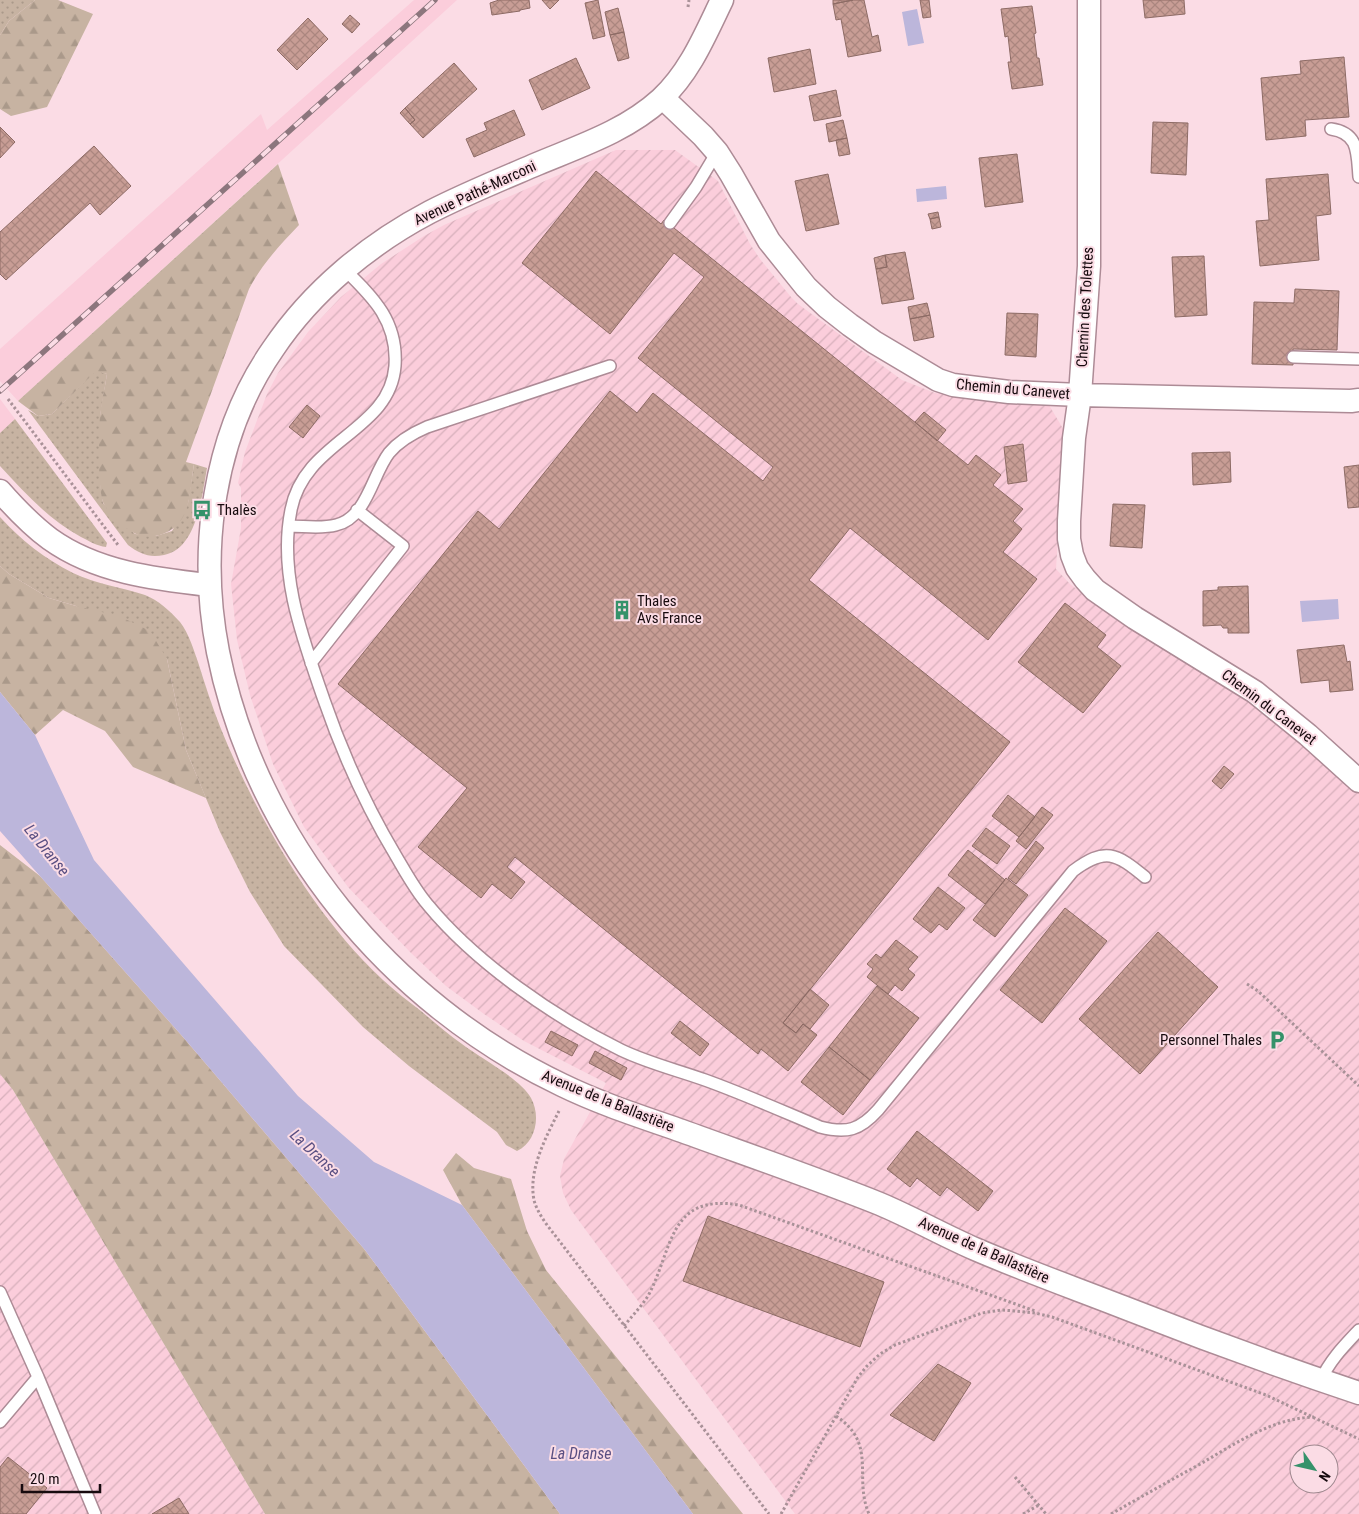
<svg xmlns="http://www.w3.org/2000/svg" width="1359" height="1514" viewBox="0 0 1359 1514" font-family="'Roboto Condensed',sans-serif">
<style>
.built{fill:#fbcddb}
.industrial{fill:url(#industrial-furrows);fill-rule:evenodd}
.grass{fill:url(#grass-dots)}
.forest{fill:url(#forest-firs)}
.water{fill:#bcb6db}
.building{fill:url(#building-cross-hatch);stroke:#8d6b65}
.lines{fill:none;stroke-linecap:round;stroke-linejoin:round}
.lane-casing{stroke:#ad8b96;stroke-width:14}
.street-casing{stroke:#ad8b96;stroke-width:25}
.path{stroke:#a99198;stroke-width:3;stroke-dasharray:2.5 2.5;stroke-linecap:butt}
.lane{stroke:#fff;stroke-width:11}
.street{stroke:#fff;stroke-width:22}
.rail-casing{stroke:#8c767d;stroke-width:5.5}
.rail{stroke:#fbdce5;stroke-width:4;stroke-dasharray:11;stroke-linecap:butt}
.labels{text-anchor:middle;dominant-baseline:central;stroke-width:4;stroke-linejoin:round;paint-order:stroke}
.street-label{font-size:15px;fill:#160a0e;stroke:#fbdce5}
.poi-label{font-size:15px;fill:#160a0e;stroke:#fbdce5;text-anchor:start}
.water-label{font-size:16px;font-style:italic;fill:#594f82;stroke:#fbdce5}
</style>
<defs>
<pattern id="industrial-furrows" width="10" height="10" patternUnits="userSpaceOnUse" patternTransform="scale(1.25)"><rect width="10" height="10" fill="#fbcddb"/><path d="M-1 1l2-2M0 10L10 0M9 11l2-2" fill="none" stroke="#d6afbb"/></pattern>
<pattern id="grass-dots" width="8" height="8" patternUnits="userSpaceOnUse" patternTransform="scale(1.25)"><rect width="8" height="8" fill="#c7b3a2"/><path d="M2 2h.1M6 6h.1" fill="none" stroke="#aa998a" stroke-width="1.8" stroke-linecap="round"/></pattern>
<pattern id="forest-firs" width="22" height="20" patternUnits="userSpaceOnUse" patternTransform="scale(1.25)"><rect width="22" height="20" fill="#c7b3a2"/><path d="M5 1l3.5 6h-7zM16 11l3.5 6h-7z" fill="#aa998a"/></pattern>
<pattern id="building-cross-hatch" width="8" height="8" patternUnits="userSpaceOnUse" patternTransform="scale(1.25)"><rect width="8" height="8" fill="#c89d95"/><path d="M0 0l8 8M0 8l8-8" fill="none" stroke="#ab867f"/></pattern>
</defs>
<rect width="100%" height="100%" fill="#fbdce5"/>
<path class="built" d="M414 0H457L18 401 0 381V349L261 114 267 130Z
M0 399 15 419 0 433Z"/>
<path class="industrial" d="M616 150H675L718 181 750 244 760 259 791 297 798 304 902 380 935 393 1049 405 1065 432 1056 569 1070 584 1107 613 1192 662 1263 709 1328 763 1359 792V1514H795L571 1210 563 1193 560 1176 564 1159 606 1083 524 1041 484 1014 446 986 410 952 348 887 304 827 273 764 250 695 237 640 231 584 241 528V488L238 483 245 452 267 394 278 373 308 332 341 297 381 264 424 236 444 225ZM1299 1454H1329V1484H1299Z
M0 1074 13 1090 265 1514H0Z"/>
<path class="grass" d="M0 0H35L9 21 0 35Z
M96 370 107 374 100 416V483L103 503 135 534 156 536 172 531 188 503 194 464 207 468C202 495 197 549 164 555 149 558 140 554 128 545L28 410 38 416 52 414Z
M15 419 107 543 106 547C97 546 89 541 81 537 48 519 25 493 0 466V433Z
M0 517C21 540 45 559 73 573 96 584 121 587 145 595 158 600 170 611 180 622 189 634 193 648 198 662 205 684 212 707 221 729 257 817 313 915 383 980 395 991 408 1001 421 1011 434 1022 448 1034 462 1044 480 1058 521 1079 531 1098 541 1116 536 1142 517 1151L506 1145 497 1132 409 1066 363 1027 284 946 250 892 220 832 186 750 167 659 76 606 49 598 9 574 0 566Z"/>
<path class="forest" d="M35 0H58L93 14 47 107 11 116 0 109V35L9 21Z
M278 164 299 225C280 245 262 264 249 289L186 462 194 464C191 481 191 502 183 517 175 533 150 542 134 533 123 527 110 515 104 504 97 490 99 433 100 416 101 402 105 388 107 374L96 371 52 414 38 416 18 401Z
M0 566 9 574 49 598 76 606 119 616 150 631 167 659 186 750 206 798 133 767 105 731 63 710 35 735 0 692Z
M0 845 40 876 183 1037 365 1250 560 1514H265L13 1090 0 1074Z
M456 1153 474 1168 511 1179 527 1231 546 1270 743 1514H693L462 1205 443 1170Z"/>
<path class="water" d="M917 9 924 43 908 46 902 12Z
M946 186 947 199 917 202 916 189Z
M1338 599 1339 619 1302 622 1300 601Z
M0 692 35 735 94 860 298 1096 374 1162 462 1205 693 1514H560L365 1250 183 1037 0 831Z"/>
<path class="building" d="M499 0H529L530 8 520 10V11L492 15 490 3Z
M542 0H559L550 9Z
M598 0 605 36 593 39 585 3Z
M833 0H853L833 4Z
M853 0H864L872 37 878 35 881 51 848 57 841 19 836 20 833 4Z
M920 0H929L931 17 923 18Z
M1143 0H1184L1185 14 1145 18Z
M1032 6 1036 33 1034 34 1037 58H1039L1043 85 1012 89 1008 62H1011L1008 36 1005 37 1001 9Z
M618 8 624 32 610 35 605 12Z
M350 15 360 24 352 33 342 24Z
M308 18 328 39 297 70 277 50Z
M624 32 629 58 618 61 610 35Z
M810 49 816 84 774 92 768 58Z
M1344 57 1349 117 1305 120 1306 136 1266 140 1261 78 1301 74 1300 61Z
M576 58 590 88 542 110 529 80Z
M454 63 477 89 423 138 410 124 415 120 405 108Z
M836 90 841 116 814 121 809 96Z
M405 108 415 120 410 124 400 113Z
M514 110 525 135 474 157 466 139 487 130 484 123Z
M843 120 847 138 829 142 826 124Z
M1153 122 1188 123 1186 175 1151 173Z
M0 127 15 142 0 158Z
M847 138 850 154 839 156 836 140Z
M94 146 131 186 100 215 90 203 6 280 0 274V232Z
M1017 154 1023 202 985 207 979 158Z
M596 171 661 224 664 220 968 465 976 455 1001 475 993 485 1023 509 1013 521 1022 529 1003 552 1037 579 988 640 850 528 809 580 1010 742 783 1023 796 1033 803 1024 817 1035 788 1071 761 1049 758 1054 515 857 507 867 525 882 511 899 492 884 481 898 418 847 467 788 338 684 478 511 499 529 610 391 637 413 653 393 763 481 773 467 638 358 704 277 674 253 610 334 522 263Z
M828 174 839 224 806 231 795 181Z
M1328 174 1331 214 1316 216 1319 260 1260 266 1256 221 1269 220 1266 179Z
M938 212 939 217 930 219 928 214Z
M939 217 941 227 932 229 930 219Z
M905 252 914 299 882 304 876 269 887 267 885 255Z
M885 255 887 267 876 269 874 258Z
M1204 256 1207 315 1175 317 1172 257Z
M1295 289 1339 291 1337 350 1293 349V365L1252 364 1254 302 1294 303Z
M927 303 930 315 910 319 908 307Z
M1007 313 1038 314 1036 357 1005 355Z
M930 315 934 337 914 341 910 319Z
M307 405 320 416 303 438 289 427Z
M924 412 946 430 937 441 915 422Z
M1023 444 1027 481 1008 484 1004 447Z
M1230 452 1231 482 1193 485 1192 453Z
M1359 465V507L1348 508 1344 467Z
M1113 504 1145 505 1142 548 1110 546Z
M1248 586 1249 633H1228V628H1223L1221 625 1203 626V591L1218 590V587Z
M1065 603 1106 635 1097 647 1121 666 1083 713 1018 662Z
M1344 645 1347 662 1350 661 1353 690 1330 692 1329 680 1301 683 1297 650Z
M1224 766 1234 774 1221 789 1212 781Z
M1008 795 1035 817 1019 837 992 816Z
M1042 807 1053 815 1026 849 1016 841Z
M986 828 1010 846 997 864 972 846Z
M1036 841 1044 848 1016 884 1008 878Z
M968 850 1005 880 985 904 948 875Z
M1006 878 1028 895 995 937 973 920Z
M938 887 965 908 947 930 939 924 931 933 913 919Z
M1065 908 1107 941 1042 1023 1000 990Z
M1158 932 1218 987 1140 1074 1079 1019Z
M896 940 918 957 908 969 915 975 902 991 895 985 888 994 867 977 873 969 867 964 876 954 881 958Z
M877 986 919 1018 870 1080 829 1047Z
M810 989 829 1005 810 1029 803 1024 796 1033 783 1023Z
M680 1021 709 1044 700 1056 671 1033Z
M551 1031 578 1045 572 1056 545 1042Z
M829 1047 870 1080 843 1115 801 1082Z
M595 1051 627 1068 621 1080 589 1063Z
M917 1131 993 1191 978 1211 947 1187 940 1196 917 1178 910 1187 887 1169Z
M708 1216 884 1282 860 1347 683 1281Z
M938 1364 971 1383 934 1441 890 1415Z
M8 1457 47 1488 26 1514H0V1467Z
M179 1498 189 1514H152Z"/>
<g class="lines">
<defs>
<path id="lane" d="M1331 129C1359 133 1357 153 1359 177
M670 223 696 187 717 152
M345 270C374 298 398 322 395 366 390 432 304 440 291 510 278 575 303 639 324 700 343 755 366 806 396 856 406 873 415 890 428 905 476 963 554 1017 621 1050 648 1063 677 1070 705 1080 744 1094 782 1111 820 1127 847 1134 860 1130 878 1110L1073 871C1105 847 1116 853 1145 877
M1293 357 1359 359
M289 526C304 526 321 529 336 525 367 518 372 475 389 453 399 441 413 433 427 427L610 366
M311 663 403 546 357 510
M0 1292 38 1377 95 1514
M1321 1380C1330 1360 1344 1346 1359 1330
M0 1422 38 1377"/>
<path id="street" d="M722 0C705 35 690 72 661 99 626 131 580 146 537 164 502 179 465 194 430 212 369 244 312 291 273 349 213 435 198 550 218 652 256 841 390 1003 562 1085 601 1104 642 1117 682 1131 748 1155 815 1178 880 1204 913 1218 943 1235 975 1249 1026 1271 1077 1289 1128 1309 1204 1339 1281 1367 1359 1393
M1089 0V266L1080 395 1074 438 1069 521V539L1072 555 1077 568 1085 579 1095 590 1135 618 1255 692 1308 735 1359 781
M663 98 703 136 717 152 731 174 769 241 806 287 827 307 850 325 874 342 938 380 953 385 1009 392 1080 395 1351 401 1359 400
M0 491C15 508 31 525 50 539 96 572 154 579 209 585"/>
</defs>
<use href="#lane" class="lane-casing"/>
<use href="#street" class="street-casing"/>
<path class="path" d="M688 7 689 0
M8 399 118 545
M1247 984 1258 991 1359 1086
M559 1111C546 1137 528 1170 534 1200 537 1212 546 1224 554 1234L769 1514
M624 1326C632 1316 641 1307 648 1296 673 1250 668 1193 739 1205L1035 1311
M836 1416C878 1444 853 1477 869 1514
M1015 1477 1046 1514
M781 1514 858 1377 867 1366 880 1354 895 1345 982 1313 1001 1310 1016 1311 1035 1313 1052 1317 1266 1395 1359 1439
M1023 1514 1039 1505
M1111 1514C1141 1497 1171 1480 1202 1463 1236 1443 1273 1418 1314 1417"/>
<use href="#lane" class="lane"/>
<use href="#street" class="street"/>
<defs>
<path id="rail" d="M0 391 435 0"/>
</defs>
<use href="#rail" class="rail-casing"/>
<use href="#rail" class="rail"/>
</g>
<defs>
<symbol id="bus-bare" viewBox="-9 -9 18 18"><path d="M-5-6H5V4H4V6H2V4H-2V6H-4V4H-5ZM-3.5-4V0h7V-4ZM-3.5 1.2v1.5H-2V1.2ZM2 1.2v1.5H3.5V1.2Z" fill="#35926a" stroke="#fbdce5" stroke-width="2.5" paint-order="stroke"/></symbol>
<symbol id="building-bare" viewBox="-9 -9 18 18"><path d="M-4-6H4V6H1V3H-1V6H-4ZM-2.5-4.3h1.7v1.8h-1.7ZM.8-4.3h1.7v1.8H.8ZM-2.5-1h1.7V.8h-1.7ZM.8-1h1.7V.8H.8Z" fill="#35926a" stroke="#fbdce5" stroke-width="2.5" paint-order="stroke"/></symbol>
<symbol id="parking-bare" viewBox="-9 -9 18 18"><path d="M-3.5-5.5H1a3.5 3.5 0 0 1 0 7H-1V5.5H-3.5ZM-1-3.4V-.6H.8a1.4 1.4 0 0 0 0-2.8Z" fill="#35926a" stroke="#fbdce5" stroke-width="2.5" paint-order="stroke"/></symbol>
</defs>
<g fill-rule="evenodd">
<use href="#bus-bare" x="188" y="496" width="28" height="28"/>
<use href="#building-bare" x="608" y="596" width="28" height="28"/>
<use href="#parking-bare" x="1263" y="1026" width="28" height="28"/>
</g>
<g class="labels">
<g class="street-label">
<text transform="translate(475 193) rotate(-25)">Avenue Pathé-Marconi</text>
<text transform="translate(1085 307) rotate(-87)">Chemin des Tolettes</text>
<text transform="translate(1013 389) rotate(5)">Chemin du Canevet</text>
<text transform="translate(1269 707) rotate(37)">Chemin du Canevet</text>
<text transform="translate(608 1101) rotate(22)">Avenue de la Ballastière</text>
<text transform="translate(984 1250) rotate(24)">Avenue de la Ballastière</text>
</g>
<g class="poi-label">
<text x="217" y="510">Thalès</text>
<text x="637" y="601">Thales<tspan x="637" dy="17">Avs France</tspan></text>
<text x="1262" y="1040" text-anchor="end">Personnel Thales</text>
</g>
<g class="water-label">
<text transform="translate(47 850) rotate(51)">La Dranse</text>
<text transform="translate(315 1153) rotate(43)">La Dranse</text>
<text x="581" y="1453">La Dranse</text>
</g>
</g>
<g transform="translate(1314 1469) rotate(124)"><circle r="24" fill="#fbdce5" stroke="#9f888f"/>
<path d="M0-4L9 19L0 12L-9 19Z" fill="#35926a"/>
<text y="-8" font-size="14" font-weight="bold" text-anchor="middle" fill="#160a0e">N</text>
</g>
<path d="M22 1484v8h78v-8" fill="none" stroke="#160a0e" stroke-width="2.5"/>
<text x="30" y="1484" font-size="15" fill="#160a0e" stroke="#fbdce5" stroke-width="4" paint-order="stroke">20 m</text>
</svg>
